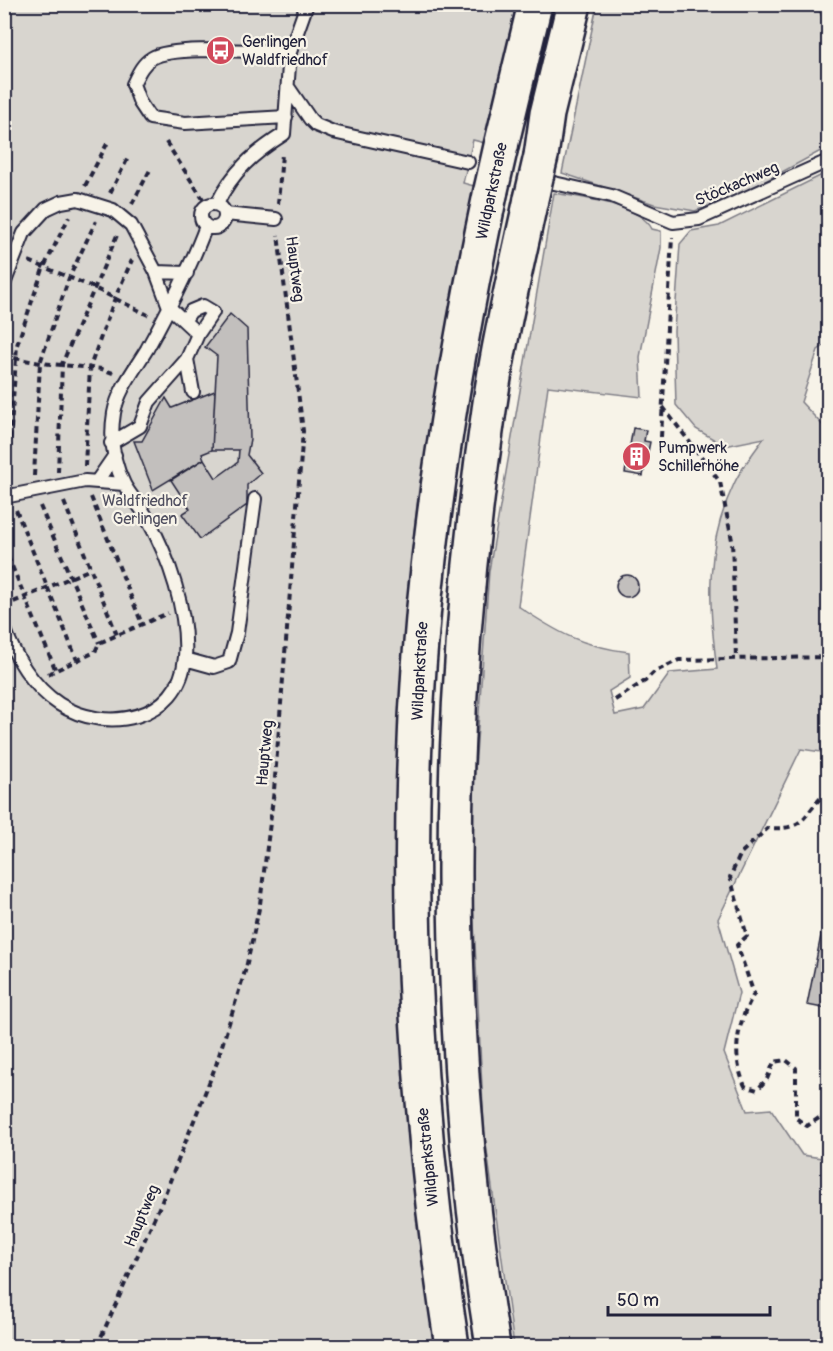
<svg xmlns="http://www.w3.org/2000/svg" width="833" height="1351" viewBox="0 0 833 1351" font-family="Pangolin,sans-serif">
<style>
.green{fill:#d8d5cf;stroke:#7d7c85;stroke-width:1.5}
.building{fill:#c2bfbd;stroke:#22223b;stroke-width:1.5}
.lines{fill:none;stroke-linecap:round;stroke-linejoin:round}
.service-casing{stroke:#22223b;stroke-width:16}
.trunk-casing{stroke:#22223b;stroke-width:38}
.path{stroke:#22223b;stroke-width:4;stroke-dasharray:6 4.5;stroke-linecap:butt}
.service{stroke:#f7f3e8;stroke-width:12}
.trunk{stroke:#f7f3e8;stroke-width:33}
.trunk-bridge-casing{stroke:#22223b;stroke-width:38;stroke-linecap:butt}
.trunk-bridge{stroke:#f7f3e8;stroke-width:33}
.labels{text-anchor:middle;dominant-baseline:central;stroke-width:4.5;stroke-linejoin:round;paint-order:stroke}
.poi-label{font-size:16px;fill:#22223b;stroke:#f7f3e8;text-anchor:start}
.street-label{font-size:16px;fill:#22223b;stroke:#f7f3e8}
.park-label{font-size:16px;fill:#504f60;stroke:#f7f3e8}
</style>
<rect width="100%" height="100%" fill="#f7f3e8"/>
<filter id="ink" filterUnits="userSpaceOnUse"><feTurbulence type="fractalNoise" baseFrequency=".0167" numOctaves="2"/><feDisplacementMap in="SourceGraphic" scale="12" xChannelSelector="R" yChannelSelector="G"/><feConvolveMatrix kernelMatrix="1 2 1 2 8 2 1 2 1" color-interpolation-filters="sRGB"/></filter>
<g filter="url(#ink)">
<path class="green" d="M5 5H516L485 143 473 140 463 183 474 186 465 229 469 230 425 480H420C384 771 391 1057 434 1346H5Z
M597 5H816L828 28V147L745 192 695 211 654 204 562 173Z
M828 172V343L818 350 801 402 828 431V753L801 749 718 919 739 993 724 1053 747 1111 771 1109 802 1155 828 1159V1346H514L484 1129 470 840 489 571 554 193C579 197 640 204 652 229L661 231V248L640 357 642 397 548 386 518 606C558 633 581 646 629 652L630 678 609 691 615 715 644 709 670 673 717 669C708 603 705 545 734 484 741 468 754 452 764 438L725 446 696 429 676 405 674 331 680 244 691 231 719 226Z"/>
<path class="building" d="M230 314 247 329 250 439 247 455 261 473 247 485V505L200 539 182 514 190 509 171 480 204 459 216 478 238 462 239 450H212L217 356 205 347Z
M215 391 212 450 202 454 204 459 153 490 134 441H142L166 398 172 408Z
M633 428 646 430 644 441 650 442 643 476 625 473Z
M616 586a11 11 0 1 1 22 0a11 11 0 1 1-22 0Z
M828 901V1009L807 1005Z"/>
<g class="lines">
<defs>
<path id="service" d="M288 87 310 119 316 125 333 132 468 162
M286 117 185 123 150 118 140 103 133 84C138 74 142 64 152 58 173 45 261 52 290 52
M554 183 612 196 673 222 699 219 828 161
M201 216a12 12 0 1 1 24 0a12 12 0 1 1-24 0Z
M217 204C232 172 254 153 284 134L290 52 307 4
M225 214 276 219
M156 272 169 307 198 334
M4 284 24 233 46 209 61 202 78 199 113 210 131 225 156 272 187 273
M184 321 191 311 203 306 213 312 198 334 187 359 193 392
M111 443 140 426 149 402 187 359
M97 481 115 455
M4 497 85 481 124 484
M4 627C14 656 33 687 59 704 105 734 180 721 185 657 188 612 169 557 147 518 141 506 130 496 124 484 113 462 110 437 114 413 118 390 135 369 147 349 169 309 190 269 206 226
M185 659 214 667 229 662 237 633 255 499"/>
<path id="trunk" d="M501 146 535 4
M541 156 547 114 574 4
M452 1346C412 1087 399 821 429 559 443 435 465 312 491 190
M493 1346C443 1037 443 720 489 410 499 339 516 269 531 199"/>
</defs>
<use href="#service" class="service-casing"/>
<use href="#trunk" class="trunk-casing"/>
<path class="path" d="M166 142 203 199
M85 186 108 142
M110 193 128 158
M132 204 150 170
M278 204 282 154
M29 261 90 286 148 315
M4 356 40 363 102 369 113 373
M663 407 720 482 732 540 736 658
M661 437 672 237
M85 466 90 367 115 298 132 260
M58 472 62 364 118 233
M34 476 40 363 69 278 96 221
M7 481 17 345 43 269 69 217
M91 497 142 624
M64 502 117 635
M40 506 99 643
M16 510 77 660
M4 547 56 671
M4 606 91 569
M48 674 95 652 99 643 168 613
M615 700 645 681 654 672 679 660 828 657
M828 791C803 812 808 831 768 828L741 853 730 877 747 936 737 945 754 994C737 1023 731 1055 745 1086L757 1090 767 1079 774 1062 786 1060 796 1068V1118L807 1126 828 1112
M97 1346 162 1201 216 1065 246 968 260 904 274 790 303 431 278 235"/>
<use href="#service" class="service"/>
<use href="#trunk" class="trunk"/>
<defs>
<path id="trunk-bridge" d="M491 190 501 146
M531 199 541 156"/>
</defs>
<use href="#trunk-bridge" class="trunk-bridge-casing"/>
<use href="#trunk-bridge" class="trunk-bridge"/>
</g>
</g>
<defs>
<symbol id="bus-disc" viewBox="-11 -11 22 22"><circle r="9.5" fill="#d1495b" stroke="#f7f3e8"/><path d="M-5-6H5V4H4V6H2V4H-2V6H-4V4H-5ZM-3.5-4V0h7V-4ZM-3.5 1.2v1.5H-2V1.2ZM2 1.2v1.5H3.5V1.2Z" fill="#fff"/></symbol>
<symbol id="building-disc" viewBox="-11 -11 22 22"><circle r="9.5" fill="#d1495b" stroke="#f7f3e8"/><path d="M-4-6H4V6H1V3H-1V6H-4ZM-2.5-4.3h1.7v1.8h-1.7ZM.8-4.3h1.7v1.8H.8ZM-2.5-1h1.7V.8h-1.7ZM.8-1h1.7V.8H.8Z" fill="#fff"/></symbol>
</defs>
<g fill-rule="evenodd">
<use href="#bus-disc" x="204" y="34" width="33" height="33"/>
<use href="#building-disc" x="620" y="440" width="33" height="33"/>
</g>
<g class="labels">
<g class="poi-label">
<text x="242" y="42">Gerlingen<tspan x="242" dy="18">Waldfriedhof</tspan></text>
<text x="658" y="448">Pumpwerk<tspan x="658" dy="18">Schillerhöhe</tspan></text>
</g>
<g class="street-label">
<text transform="translate(737 184) rotate(-23)">Stöckachweg</text>
<text transform="translate(492 191) rotate(-78)">Wildparkstraße</text>
<text transform="translate(295 269) rotate(83)">Hauptweg</text>
<text transform="translate(420 671) rotate(-87)">Wildparkstraße</text>
<text transform="translate(265 753) rotate(-85)">Hauptweg</text>
<text transform="translate(428 1157) rotate(-96)">Wildparkstraße</text>
<text transform="translate(142 1216) rotate(-67)">Hauptweg</text>
</g>
<g class="park-label">
<text x="145" y="501">Waldfriedhof<tspan x="145" dy="18">Gerlingen</tspan></text>
</g>
</g>
<rect width="833" height="1351" fill="none" stroke="#f7f3e8" stroke-width="24"/>
<rect x="12" y="12" width="809" height="1327" fill="none" stroke="#22223b" stroke-width="2" filter="url(#ink)"/>
<path d="M608 1306v9h162v-9" fill="none" stroke="#22223b" stroke-width="3"/>
<text x="617" y="1306" font-size="18" fill="#22223b" stroke="#f7f3e8" stroke-width="4.5" paint-order="stroke">50 m</text>
</svg>
